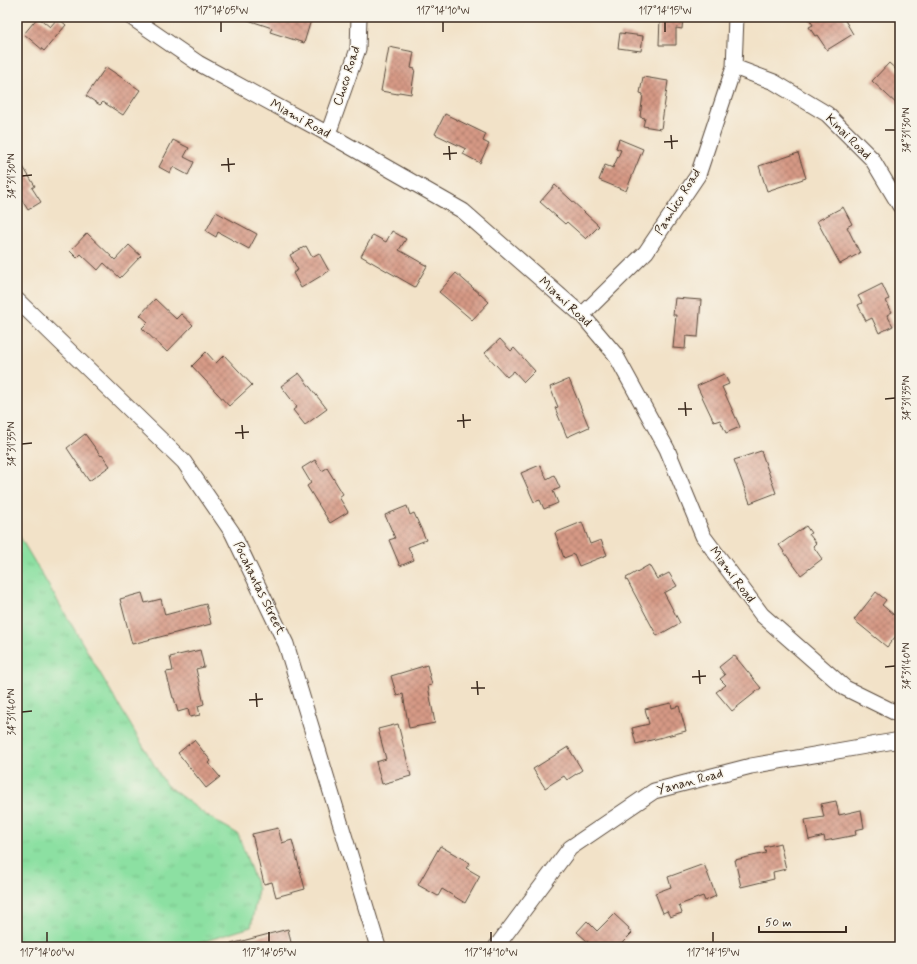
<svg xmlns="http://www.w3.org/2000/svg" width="917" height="964" viewBox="0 0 917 964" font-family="Mynerve,sans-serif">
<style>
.grass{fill:url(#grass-tufts);stroke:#648560}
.building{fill:url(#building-cross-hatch)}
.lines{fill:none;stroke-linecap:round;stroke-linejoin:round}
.minor-casing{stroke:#564638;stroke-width:17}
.minor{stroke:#fff;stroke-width:15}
.ticks{fill:none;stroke:#3b2a1e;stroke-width:1.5}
.labels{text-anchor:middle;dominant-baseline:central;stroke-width:3;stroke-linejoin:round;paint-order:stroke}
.street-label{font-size:13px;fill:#3b2a1e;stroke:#f7f3e8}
.neatline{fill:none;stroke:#3b2a1e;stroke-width:1.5}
.ticks-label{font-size:10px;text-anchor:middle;fill:#3b2a1e}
</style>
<defs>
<pattern id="grass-tufts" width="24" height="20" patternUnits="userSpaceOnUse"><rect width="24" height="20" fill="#8ce0a2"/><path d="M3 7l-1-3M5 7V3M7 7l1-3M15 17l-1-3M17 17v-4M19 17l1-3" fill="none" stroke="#7ac08b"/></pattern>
<pattern id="building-cross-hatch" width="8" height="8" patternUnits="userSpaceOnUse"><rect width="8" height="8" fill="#d69985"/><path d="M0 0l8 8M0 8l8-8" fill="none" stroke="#af7d6c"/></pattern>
</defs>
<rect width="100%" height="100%" fill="#f7f3e8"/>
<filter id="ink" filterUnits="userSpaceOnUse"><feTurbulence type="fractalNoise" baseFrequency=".025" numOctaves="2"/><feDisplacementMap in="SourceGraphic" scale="8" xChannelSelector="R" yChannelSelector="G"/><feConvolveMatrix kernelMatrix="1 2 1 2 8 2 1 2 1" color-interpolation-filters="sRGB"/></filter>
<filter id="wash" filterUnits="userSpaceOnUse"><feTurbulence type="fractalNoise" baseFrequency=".012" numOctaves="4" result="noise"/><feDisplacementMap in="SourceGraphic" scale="16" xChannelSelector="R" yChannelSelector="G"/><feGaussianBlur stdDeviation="0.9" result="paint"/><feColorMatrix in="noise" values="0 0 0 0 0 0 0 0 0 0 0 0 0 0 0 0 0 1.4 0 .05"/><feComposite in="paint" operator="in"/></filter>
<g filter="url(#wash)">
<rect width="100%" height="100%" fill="#f2e2c8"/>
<path class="grass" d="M17 532 166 785 206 815 238 834 258 889 251 927 186 947H17Z"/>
<g id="blocks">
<path class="building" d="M38 17 50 27 58 18 66 25 44 51 24 34Z
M245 17H308L307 19 311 20 304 43 270 32 272 28 245 19Z
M660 17H683L682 29 676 28V45H659Z
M808 17H843L853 34 827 50 817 35 815 36 809 27 813 25Z
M620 33 643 36 641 51 618 48Z
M389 47 414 52 411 68 415 69 411 94 399 92 398 94 381 91Z
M889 63 900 73V107L872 81Z
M106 67 140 90 123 115 103 102 100 105 86 96Z
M643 77 668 81 661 129 643 126 645 118 640 117 643 94 640 93Z
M445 114 486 134 483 141 489 144 480 163 463 154 466 149 435 134Z
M619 139 643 149 626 191 599 180 605 165 613 168 621 150 616 148Z
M173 140 189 148 184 157 194 162 188 175 173 167 170 173 159 167Z
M798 153 806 178 767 191 759 166Z
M17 157 35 186 32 188 41 202 28 210 17 192Z
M555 185 599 226 586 239 567 222 565 224 540 202Z
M843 207 852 224 847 227 860 253 840 264 817 221Z
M216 212 257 234 249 249 218 232 216 237 206 231Z
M392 231 406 239 399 250 427 266 415 287 361 256 373 235 386 242Z
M87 233 115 260 129 245 141 256 120 278 104 263 98 270 81 254 77 258 70 251Z
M306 246 312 257 319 253 329 271 301 288 293 273 298 270 290 255Z
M456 273 489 302 472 320 439 292Z
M882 284 889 299 886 301 892 312 887 315 893 326 879 333 872 318 866 321 858 305 862 303 858 296Z
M675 298 701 300 698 337 686 336 685 349 673 348 676 315H673Z
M155 299 176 319 181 314 193 325 167 352 142 328 148 322 140 315Z
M500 339 511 351 514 348 535 371 524 382 514 371 507 377 485 353Z
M206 352 216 363 224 355 252 385 229 406 192 366Z
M299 373 327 409 305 425 293 410 297 407 281 386Z
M724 374 729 384 722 387 740 427 726 433 720 420 714 422 697 386Z
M569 379 589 427 567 437 555 408 558 407 550 387Z
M85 434 101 456 102 455 110 466 89 481 67 448Z
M761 451 776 493 750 503 734 460Z
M315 460 322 471 327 468 343 494 339 497 348 512 330 523 307 486 311 483 302 468Z
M540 465 547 479 554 475 560 488 553 491 558 503 544 509 540 500 534 502 521 473Z
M407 506 410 515 414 513 426 540 408 547 414 560 400 566 389 540 395 538 385 515Z
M582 522 590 544 601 540 607 555 579 566 574 554 564 558 555 533Z
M806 526 811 533 809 534 816 543 813 546 822 559 801 575 779 545Z
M649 565 657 579 669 573 677 586 664 593 680 623 657 636 626 578Z
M876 592 886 600 882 605 900 620V631L887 647 854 620Z
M142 593 145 603 161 599 165 615 206 604 211 624 132 644 120 599Z
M200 650 204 667 196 669 204 704 198 706 200 715 190 717 188 709 178 712 174 698H173L166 672 173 671 170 657Z
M734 655 761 688 732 711 716 692 726 685 720 679 725 675 719 667Z
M427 665 432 685 428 686 435 723 409 728 403 694 397 696 391 676Z
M671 703 672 708 679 706 686 731 636 744 632 728 649 724 645 709Z
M398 724 411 776 382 784 376 762 386 759 378 729Z
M194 740 211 761 208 763 220 777 206 788 178 753Z
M568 747 582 770 567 780 564 776 545 788 533 769Z
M836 801 839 815 861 810 864 828 855 830 856 835 825 841 824 836 809 840 805 820 824 817 821 804Z
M278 828 282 843 292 840 305 889 276 897 272 882 264 884 252 834Z
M780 843 786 869 773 872 774 879 741 887 735 860 766 853 764 847Z
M440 846 470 863 466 868 480 876 465 903 442 889 438 896 418 885Z
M704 864 716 896 705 901 703 896 679 905 682 913 670 917 667 911 663 913 655 893 671 887 668 877Z
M614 914 629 928 628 930 632 933 618 947H583L588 942 577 932 587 921 597 931Z
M288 929 292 947H231V944Z"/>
</g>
</g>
<g filter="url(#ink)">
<use href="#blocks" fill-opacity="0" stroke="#564638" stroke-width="1"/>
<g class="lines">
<defs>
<path id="minor" d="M131 17 198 63 328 134 463 211 582 315 615 354 667 449 703 536 762 615 845 688 900 715
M734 67 774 82 827 114 872 159 900 206
M328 134 358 49 359 17
M17 300 184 462 232 532 286 644 378 947
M582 315 646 252 698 175 734 67 736 17
M496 947 570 848 654 791 751 766 900 740"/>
</defs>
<use href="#minor" class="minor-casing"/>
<use href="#minor" class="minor"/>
</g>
</g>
<path class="ticks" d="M221 22V32M443 22V32M665 22V32M885 130H895M671 135 672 149M664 142 678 141M449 146 450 160M443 154 457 153M228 158 229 172M221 165 235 164M22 176 32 175M885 399 895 398M685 402 686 416M678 409H692M463 414 464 428M457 421 471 420M242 425 243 439M235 433 249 432M22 444 32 443M885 667 895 666M699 670 700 684M692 677 706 676M477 681 478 695M471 688H485M256 693 257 707M249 700 263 699M22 712 32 711M47 932V942M269 932V942M491 932V942M713 932V942"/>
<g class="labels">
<g class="street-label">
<text transform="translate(347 76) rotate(-72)">Choco Road</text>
<text transform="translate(300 119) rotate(29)">Miami Road</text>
<text transform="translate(848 137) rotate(45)">Kinai Road</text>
<text transform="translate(678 202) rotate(-58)">Pamlico Road</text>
<text transform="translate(565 302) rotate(43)">Miami Road</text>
<text transform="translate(732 575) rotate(53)">Miami Road</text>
<text transform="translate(259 588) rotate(64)">Pocahantas Street</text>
<text transform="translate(690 782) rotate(-15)">Yanan Road</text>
</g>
</g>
<rect width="917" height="964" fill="none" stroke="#f7f3e8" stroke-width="44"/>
<path d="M759 926v6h87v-6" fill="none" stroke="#3b2a1e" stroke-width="2"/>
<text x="765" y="926" font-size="12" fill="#3b2a1e" stroke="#f7f3e8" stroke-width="3" paint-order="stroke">50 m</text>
<rect x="22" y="22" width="873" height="920" class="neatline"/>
<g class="ticks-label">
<text x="221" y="14">117°14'05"W</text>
<text x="443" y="14">117°14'10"W</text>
<text x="665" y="14">117°14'15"W</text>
<text transform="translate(906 130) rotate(-90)" y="4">34°31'30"N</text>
<text transform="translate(11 176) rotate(-90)" y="4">34°31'30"N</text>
<text transform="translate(906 398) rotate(-90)" y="4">34°31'35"N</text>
<text transform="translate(11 444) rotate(-90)" y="4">34°31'35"N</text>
<text transform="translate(906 666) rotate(-90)" y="4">34°31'40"N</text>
<text transform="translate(11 712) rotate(-90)" y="4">34°31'40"N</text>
<text x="47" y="956">117°14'00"W</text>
<text x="269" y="956">117°14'05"W</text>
<text x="491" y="956">117°14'10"W</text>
<text x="713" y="956">117°14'15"W</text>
</g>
</svg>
